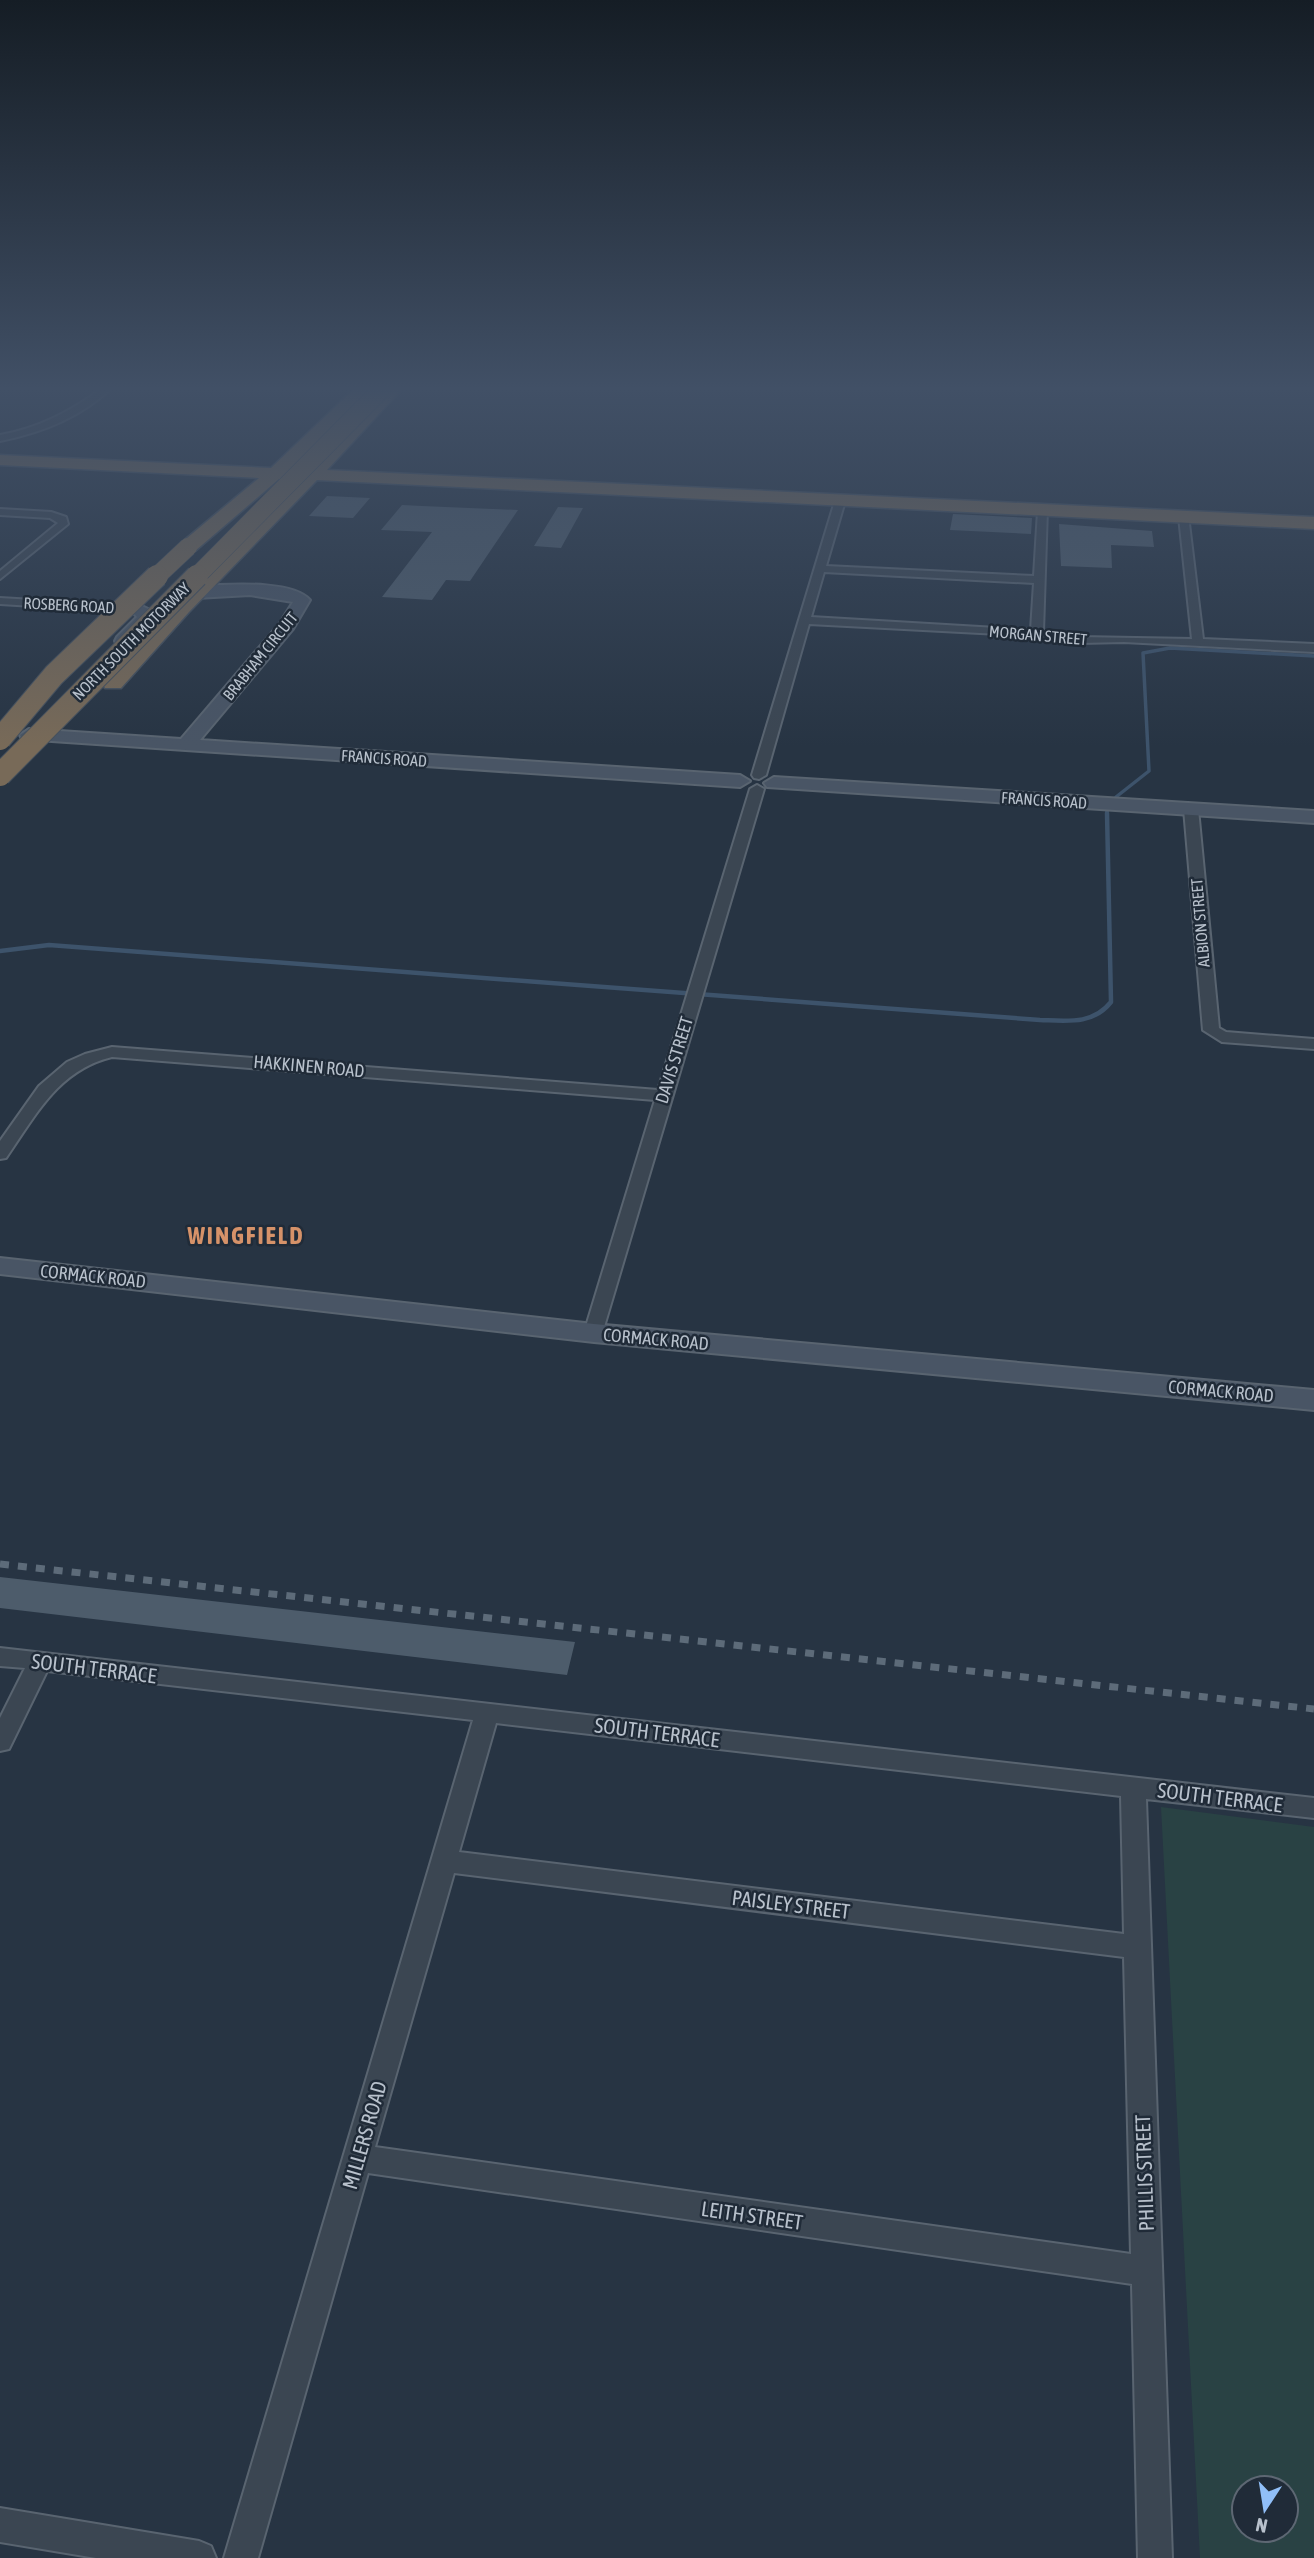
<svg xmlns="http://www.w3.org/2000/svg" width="1314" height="2558" viewBox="0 0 1314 2558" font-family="'Asap Condensed',sans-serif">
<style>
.green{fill:#294244;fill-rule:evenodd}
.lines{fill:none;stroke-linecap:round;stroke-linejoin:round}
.stream-far1{stroke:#3d536b;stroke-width:3.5}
.stream{stroke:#3d536b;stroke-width:4.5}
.building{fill:#4d5c6b}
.street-casing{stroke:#596470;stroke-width:4}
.secondary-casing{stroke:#596470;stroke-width:4}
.highway-casing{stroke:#46515d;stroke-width:3}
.street{fill:#3b4652;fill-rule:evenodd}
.secondary{fill:#495565;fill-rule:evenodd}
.highway{fill:#786a58;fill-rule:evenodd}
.rail{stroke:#5d6b79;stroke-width:7;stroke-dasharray:9 9;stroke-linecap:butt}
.highway-bridge-far1-casing{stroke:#46515d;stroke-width:19;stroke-linecap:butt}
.highway-bridge-casing{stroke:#46515d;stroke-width:24;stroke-linecap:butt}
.highway-bridge-far1{stroke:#786a58;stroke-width:18}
.highway-bridge{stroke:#786a58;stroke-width:22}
.labels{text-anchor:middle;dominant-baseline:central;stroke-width:5;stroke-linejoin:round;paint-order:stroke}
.far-street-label{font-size:16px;fill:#b8c1cc;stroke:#202b38}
.street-label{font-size:18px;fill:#b8c1cc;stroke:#202b38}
.near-street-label{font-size:21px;fill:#b8c1cc;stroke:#202b38}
.district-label{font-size:24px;font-weight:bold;letter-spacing:2px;fill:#d69269;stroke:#202b38}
</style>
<rect width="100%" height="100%" fill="#273443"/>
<path class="green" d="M1161 1807 1314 1827V2558H1200ZM1244 2488H1286V2530H1244Z"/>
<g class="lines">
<path class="stream-far1" d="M1116 797 1149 771 1143 653 1170 648 1314 656
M1107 811V815"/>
<path class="stream" d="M0 951 49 945 1040 1020C1067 1021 1093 1025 1111 1002L1107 813"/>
</g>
<path class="building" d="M327 496 370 498 353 518 309 516Z
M402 505 422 506 518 510 470 581 446 580 432 600 382 597 432 532 381 530Z
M558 507 583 508 561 548 534 546Z
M953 514 1032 518 1031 534 950 530Z
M1059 524 1152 531 1154 547 1111 545 1112 568 1061 566Z
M0 1577 575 1642 567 1675 0 1608Z"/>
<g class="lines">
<defs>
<path id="street" d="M101 389H110C80 418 40 433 0 441V435C39 428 69 412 101 389Z
M840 498 845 501 826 566 1034 576 1038 511 1047 509 1043 632 1080 637 1192 639 1179 517 1188 515 1203 639 1314 644V652L1124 642 1080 643 1019 635 809 624 766 775 759 779 754 778 752 775 835 501ZM824 572 1034 583 1031 630 811 617Z
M0 509 51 512 66 517 68 524 0 579V571L58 523 50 518 0 515Z
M0 598 134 606 140 609 134 612 0 604Z
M757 785 764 789 601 1337H587L584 1333 655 1100 112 1057C58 1070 36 1115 6 1158L0 1159V1141L39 1086 67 1062 85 1054 112 1047 658 1090 750 789Z
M1191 805 1198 809 1219 1028 1226 1032 1314 1039V1049L1222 1042 1203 1030 1184 809Z
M0 1648 1314 1798V1818L1146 1799 1172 2558H1138L1132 2284 368 2173 258 2558H224L473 1720 47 1671 9 1749 0 1751V1718L25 1668 0 1666ZM496 1723 1121 1796 1124 1934 459 1852ZM454 1873 1124 1957 1131 2254 375 2147Z
M0 2508 199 2541 211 2546 216 2558H96L0 2542Z"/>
<path id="secondary" d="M218 585C241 584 294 582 310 600L293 629 200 740 740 775 750 781 740 787 22 739 20 735 29 729 181 739 280 623 293 602 250 595 196 598 188 593 190 590Z
M138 604 152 611 153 618 129 645H117L115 641 117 637 137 617 130 609Z
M774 777 1314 811V823L767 787 764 783Z
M0 1258 594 1324 1314 1390V1410L594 1342 0 1274Z"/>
<path id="highway" d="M354 389H371L291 469 308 470 386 389H402L327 470 1314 517V529L317 480 189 612 121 688H105L102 683 105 678 175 603 298 480 279 479 195 551H181L178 547 181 543 259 478 0 465V455L271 468Z"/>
</defs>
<use href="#street" class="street-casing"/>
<use href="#secondary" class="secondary-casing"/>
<use href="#highway" class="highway-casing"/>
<use href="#street" class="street"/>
<use href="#secondary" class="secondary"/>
<use href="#highway" class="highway"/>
<path class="rail" d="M0 1564 1314 1709"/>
<defs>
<path id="highway-bridge-far1" d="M155 578 188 547
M195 578 382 389"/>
<path id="highway-bridge" d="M0 739 54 675 157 576
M0 775 197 576"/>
</defs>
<use href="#highway-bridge-far1" class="highway-bridge-far1-casing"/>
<use href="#highway-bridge" class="highway-bridge-casing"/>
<use href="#highway-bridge-far1" class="highway-bridge-far1"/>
<use href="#highway-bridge" class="highway-bridge"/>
</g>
<linearGradient id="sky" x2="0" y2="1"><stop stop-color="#151d25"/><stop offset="0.52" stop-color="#415066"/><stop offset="1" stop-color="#415066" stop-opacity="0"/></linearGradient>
<rect width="1314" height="747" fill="url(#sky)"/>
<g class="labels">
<g class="far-street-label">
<text transform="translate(69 605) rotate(3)">ROSBERG ROAD</text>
<text transform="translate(1038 635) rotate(5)">MORGAN STREET</text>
<text transform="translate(131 641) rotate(-45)">NORTH SOUTH MOTORWAY</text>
<text transform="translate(260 656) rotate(-51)">BRABHAM CIRCUIT</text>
<text transform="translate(384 758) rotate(4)">FRANCIS ROAD</text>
<text transform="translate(1044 800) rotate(4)">FRANCIS ROAD</text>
<text transform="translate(1200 923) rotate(-95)">ALBION STREET</text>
</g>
<g class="street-label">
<text transform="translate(674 1060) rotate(-73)">DAVIS STREET</text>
<text transform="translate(309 1066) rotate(5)">HAKKINEN ROAD</text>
<text transform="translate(93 1276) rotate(6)">CORMACK ROAD</text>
<text transform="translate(656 1339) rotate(5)">CORMACK ROAD</text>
<text transform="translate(1221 1391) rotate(5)">CORMACK ROAD</text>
</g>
<g class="near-street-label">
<text transform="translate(94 1668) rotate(7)">SOUTH TERRACE</text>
<text transform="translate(657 1732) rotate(7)">SOUTH TERRACE</text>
<text transform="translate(1220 1797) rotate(7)">SOUTH TERRACE</text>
<text transform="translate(791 1904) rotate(7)">PAISLEY STREET</text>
<text transform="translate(364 2135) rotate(-74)">MILLERS ROAD</text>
<text transform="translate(1144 2173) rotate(-92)">PHILLIS STREET</text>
<text transform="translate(752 2215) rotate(8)">LEITH STREET</text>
</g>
<g class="district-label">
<text x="246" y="1235">WINGFIELD</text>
</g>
</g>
<g transform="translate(1265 2509) rotate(192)"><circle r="33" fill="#202b38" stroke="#5d6773" stroke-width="2"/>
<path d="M0-5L12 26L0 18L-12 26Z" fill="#91bff8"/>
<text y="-10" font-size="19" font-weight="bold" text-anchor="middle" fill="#b8c1cc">N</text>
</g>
</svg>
